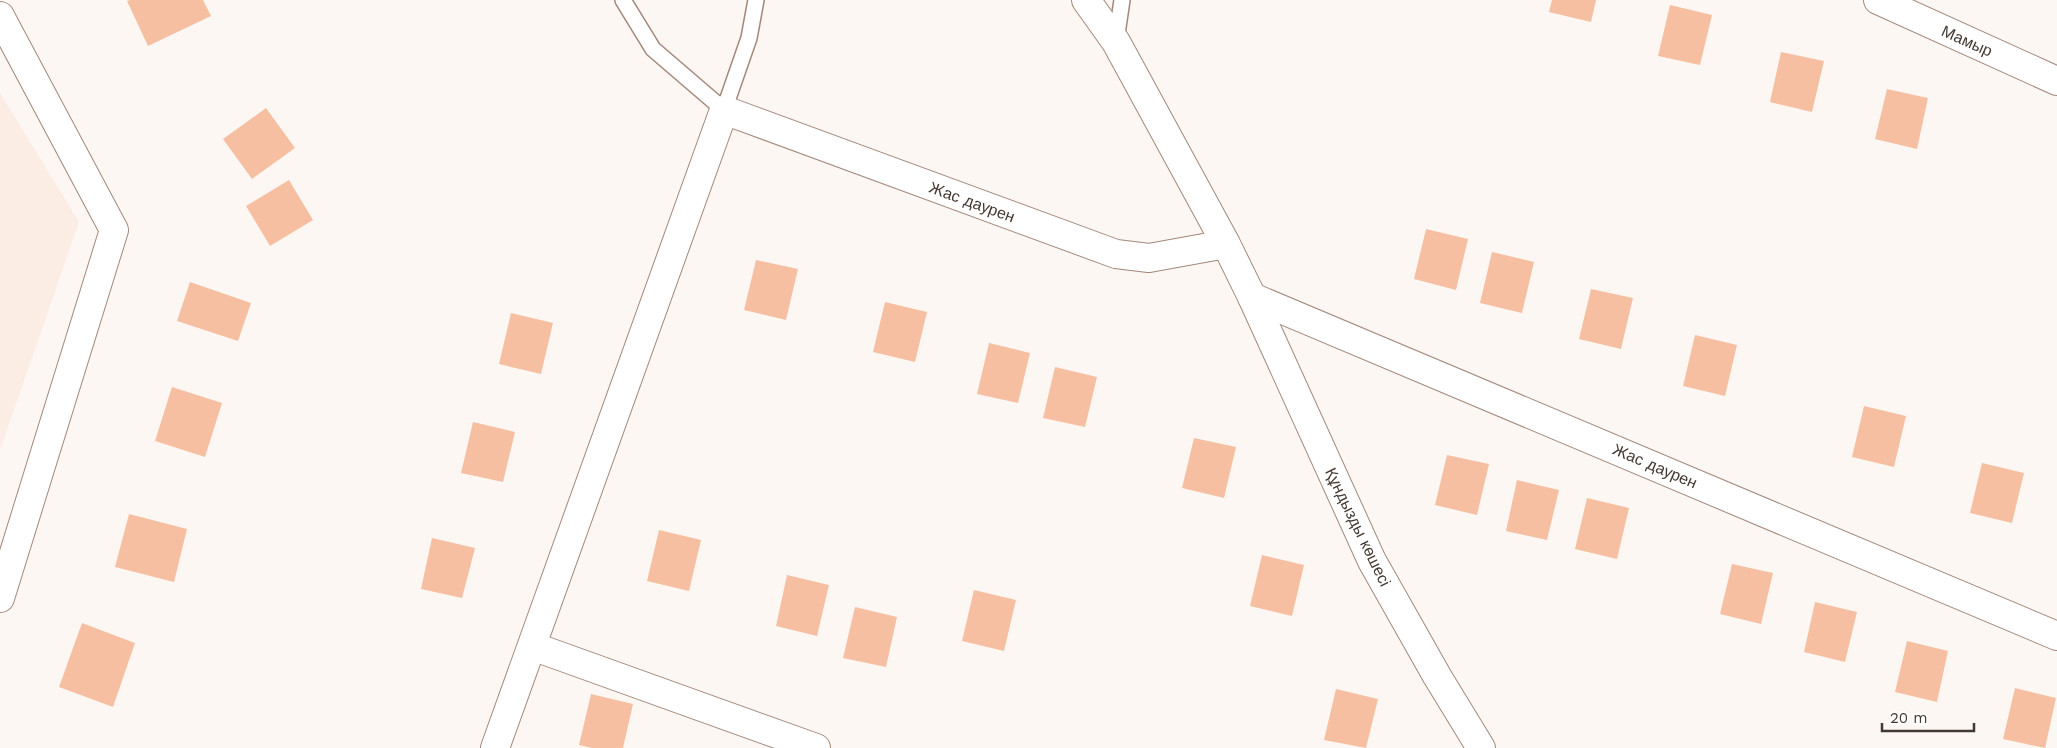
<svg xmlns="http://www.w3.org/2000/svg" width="2057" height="748" viewBox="0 0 2057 748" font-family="'Work Sans',sans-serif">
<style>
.built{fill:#fbece4}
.building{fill:#f7bfa1}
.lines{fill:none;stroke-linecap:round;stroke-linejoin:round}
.lane-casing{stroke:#a3887a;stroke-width:18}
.street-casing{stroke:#a3887a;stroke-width:30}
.secondary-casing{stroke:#a3887a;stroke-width:30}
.lane{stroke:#fff;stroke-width:15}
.street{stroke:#fff;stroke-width:28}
.secondary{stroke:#fff;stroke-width:28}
.labels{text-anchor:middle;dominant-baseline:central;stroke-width:4;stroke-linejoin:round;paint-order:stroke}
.street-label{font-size:16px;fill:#443932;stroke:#fff}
</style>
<rect width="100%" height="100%" fill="#fdf7f4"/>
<path class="built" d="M0 93 79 222 0 450Z"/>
<path class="building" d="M130 0H203L211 16 148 46 127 1Z
M1552 0H1596L1591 22 1549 12Z
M1670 5 1712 15 1700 65 1658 56Z
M1781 52 1824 61 1812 112 1770 102Z
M1887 89 1928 98 1917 149 1875 139Z
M266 108 295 148 252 179 223 139Z
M289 180 313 220 270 246 246 206Z
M1426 229 1468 239 1456 290 1414 279Z
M1492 252 1534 262 1522 313 1480 303Z
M756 260 798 269 786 320 744 310Z
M190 282 251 303 238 341 177 321Z
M1591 289 1633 298 1621 349 1579 339Z
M885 302 927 312 915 362 873 352Z
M511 313 553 323 541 374 499 364Z
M1695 335 1737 345 1725 396 1683 386Z
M989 343 1030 353 1018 403 977 394Z
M1055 367 1097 377 1085 427 1043 418Z
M172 387 222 403 205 457 155 441Z
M1864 406 1906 416 1894 467 1852 457Z
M473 422 515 432 503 482 461 473Z
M1194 438 1236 447 1224 498 1182 488Z
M1447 455 1489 464 1477 515 1435 505Z
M1982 463 2024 473 2012 523 1970 513Z
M1517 480 1559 490 1547 540 1506 531Z
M1587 498 1629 508 1617 559 1575 549Z
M129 514 187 529 174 582 115 567Z
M659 530 701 540 689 591 647 581Z
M432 538 475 548 462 598 421 589Z
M1262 555 1304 565 1292 616 1250 606Z
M1732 564 1773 573 1761 624 1720 614Z
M787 575 829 585 817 636 776 626Z
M974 590 1016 600 1004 651 962 641Z
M1815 602 1857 612 1845 662 1804 652Z
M855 607 897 617 886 667 843 658Z
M82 623 135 643 113 707 59 687Z
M1907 641 1948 651 1937 702 1895 692Z
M2015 688 2056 698 2045 748 2003 739Z
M1336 689 1378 699 1366 748 1324 740Z
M591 694 633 704 623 748H592L579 745Z"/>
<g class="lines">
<defs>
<path id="lane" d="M623 0 653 49 724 110 749 38 756 0
M1116 41 1122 0"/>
<path id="street" d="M1086 0 1116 42 1226 244 1252 297 2057 636
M1878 0 2057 81
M0 16 114 230 0 598
M532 646 816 748
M495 748 724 110 1116 254 1149 258 1226 244"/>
<path id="secondary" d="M1252 297 1372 561 1437 676 1481 748"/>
</defs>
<use href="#lane" class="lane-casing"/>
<use href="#street" class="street-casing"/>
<use href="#secondary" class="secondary-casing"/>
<use href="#lane" class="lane"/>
<use href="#street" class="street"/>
<use href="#secondary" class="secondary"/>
</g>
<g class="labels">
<g class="street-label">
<text transform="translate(1967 41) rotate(24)">Мамыр</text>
<text transform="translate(972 202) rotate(20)">Жас даурен</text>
<text transform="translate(1655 466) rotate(23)">Жас даурен</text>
<text transform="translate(1358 527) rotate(64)">Құндызды көшесі</text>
</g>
</g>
<path d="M1882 723v8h92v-8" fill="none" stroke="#443932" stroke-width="2.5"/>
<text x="1890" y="723" font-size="15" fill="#443932" stroke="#ffffff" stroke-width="4" paint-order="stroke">20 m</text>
</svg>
